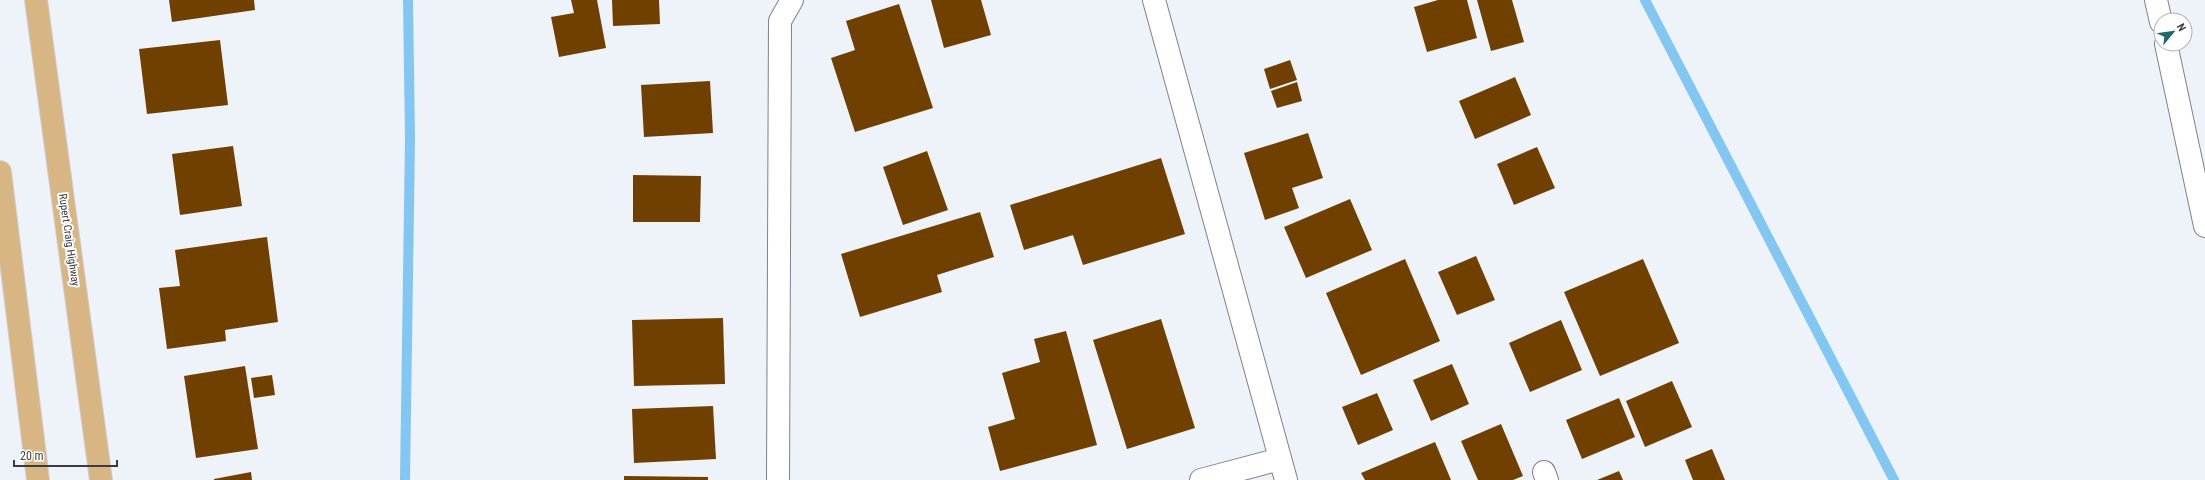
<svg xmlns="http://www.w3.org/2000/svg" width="2205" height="480" viewBox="0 0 2205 480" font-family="'Roboto Condensed',sans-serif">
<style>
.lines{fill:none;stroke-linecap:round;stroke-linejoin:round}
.stream{stroke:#81c7f2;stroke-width:10}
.building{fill:#6f4000}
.minor-casing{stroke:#7f8288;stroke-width:24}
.major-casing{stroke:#d0d0d1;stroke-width:24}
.minor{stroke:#fff;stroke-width:22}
.major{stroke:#d7b684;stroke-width:22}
.labels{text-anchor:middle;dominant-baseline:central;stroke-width:4;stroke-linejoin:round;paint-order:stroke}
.street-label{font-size:11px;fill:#3b3c3f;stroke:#fff}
</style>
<rect width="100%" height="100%" fill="#eef2f9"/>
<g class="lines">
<path class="stream" d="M1645 0 1894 480
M405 480 410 138 408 0"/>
</g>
<path class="building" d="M169 0H254L255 10 172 22Z
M571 0H597L606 48 559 57 551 17 574 13Z
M612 0H659L660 24 613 26Z
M931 0H981L991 35 944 48Z
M1438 0H1467L1477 38 1427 52 1414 7Z
M1477 0H1512L1524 42 1491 51Z
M899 4 933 108 855 132 831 58 855 50 846 21Z
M220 40 228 105 147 114 139 49Z
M1290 60 1297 80 1270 89 1264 69Z
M1515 77 1531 115 1475 139 1459 101Z
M710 81 713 133 644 137 641 85Z
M1297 82 1302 101 1277 108 1271 91Z
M1308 133 1323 178 1292 188 1299 208 1265 220 1244 153Z
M233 146 242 206 180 215 172 154Z
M1537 147 1555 188 1514 205 1497 164Z
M927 151 948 210 903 225 883 167Z
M1161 158 1185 234 1083 265 1073 235 1024 250 1010 205Z
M633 175 701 176 700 222H633Z
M1350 199 1372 250 1306 278 1284 227Z
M980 212 994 257 937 275 942 292 860 317 841 254Z
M267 237 278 322 225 330 226 341 167 349 159 288 180 286 175 250Z
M1476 256 1495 300 1457 315 1438 272Z
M1405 259 1440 341 1361 375 1326 293Z
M1643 259 1679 343 1600 376 1564 292Z
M723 318 725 384 634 386 632 320Z
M1161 319 1195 428 1127 449 1093 340Z
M1561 320 1582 370 1530 392 1509 343Z
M1066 331 1097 445 1000 471 988 427 1015 419 1002 373 1040 362 1034 339Z
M1452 364 1469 404 1431 421 1413 380Z
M245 366 258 449 196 458 184 376Z
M272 375 275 395 254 398 251 378Z
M1672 381 1692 427 1645 447 1626 401Z
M1377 393 1393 430 1358 445 1342 407Z
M1619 398 1635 437 1582 459 1566 420Z
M713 406 716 459 634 463 632 409Z
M1501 424 1523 476 1513 480H1478L1461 441Z
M1435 442 1451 480H1365L1361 473Z
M1712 449 1725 480H1693L1685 460Z
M1619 471 1623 480H1597Z
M251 472 252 480H214V479Z
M624 476 708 477V480H624Z"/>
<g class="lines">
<defs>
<path id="minor" d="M1154 0 1286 480
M2156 0 2161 22
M2166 44 2205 226
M1544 472 1547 480
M778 480 780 21 792 0
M1201 480 1280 459"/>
<path id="major" d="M36 0 101 480
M0 172 38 480"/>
</defs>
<use href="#minor" class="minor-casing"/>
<use href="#major" class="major-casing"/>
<use href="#minor" class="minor"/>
<use href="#major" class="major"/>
</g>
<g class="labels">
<g class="street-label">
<text transform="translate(69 240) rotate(82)">Rupert Craig Highway</text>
</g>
</g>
<g transform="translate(2173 32) rotate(61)"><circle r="19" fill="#ffffff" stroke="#b1b1b2"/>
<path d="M0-3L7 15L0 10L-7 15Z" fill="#1f6a66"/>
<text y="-6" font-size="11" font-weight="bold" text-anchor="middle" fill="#3b3c3f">N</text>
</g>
<path d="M14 460v6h103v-6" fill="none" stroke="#3b3c3f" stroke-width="2"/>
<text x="20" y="460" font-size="12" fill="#3b3c3f" stroke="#ffffff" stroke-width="3" paint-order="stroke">20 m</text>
</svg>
